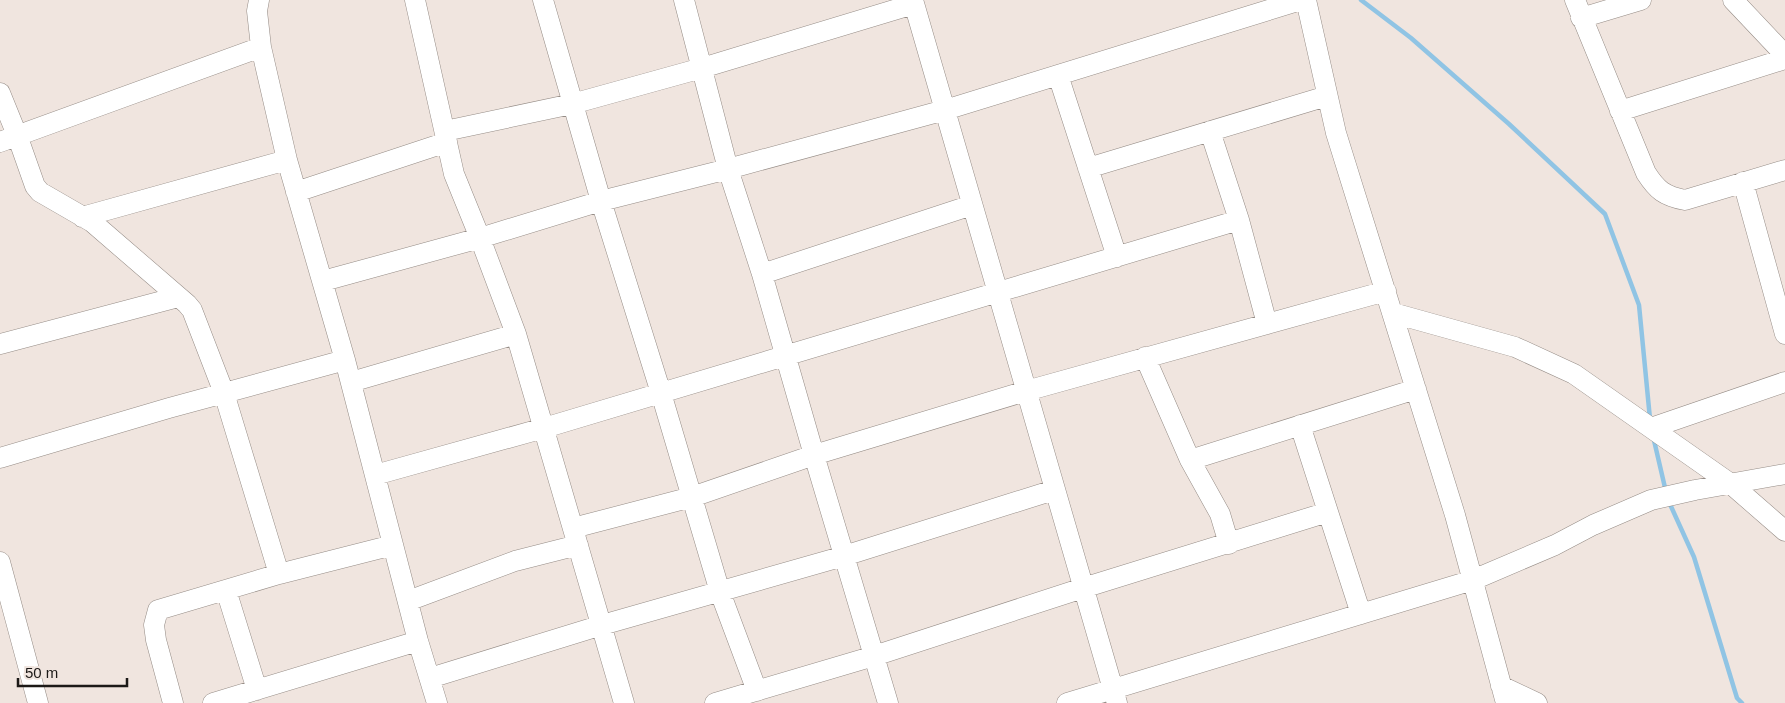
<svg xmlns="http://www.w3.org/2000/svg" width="1785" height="703" viewBox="0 0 1785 703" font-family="Arial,sans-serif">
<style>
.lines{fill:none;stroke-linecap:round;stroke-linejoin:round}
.stream{stroke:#90c4e4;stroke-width:4.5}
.minor-casing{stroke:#958c86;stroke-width:21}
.minor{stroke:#fff;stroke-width:20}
</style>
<rect width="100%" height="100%" fill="#f0e5df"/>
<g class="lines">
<path class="stream" d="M1361 0 1411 38 1509 124 1605 214 1639 305 1650 419
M1653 436 1666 492
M1669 502 1694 557 1737 698 1742 703"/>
<defs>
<path id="minor" d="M259 0 257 11 261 47 287 160 345 360 418 641 437 703
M415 0 454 174 480 238 516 334 624 703
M543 0 601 201 661 393 720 592 757 691
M684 0 728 169 762 274 814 455 888 703
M913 0 1117 703
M1306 0 1336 133 1455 515 1506 703
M1575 0 1646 173C1657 190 1664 196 1685 200L1785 170
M1733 0 1785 55
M1581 18 1641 0
M1058 75 1117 257
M0 93 17 135 35 186 40 192 92 222 187 304 192 310 224 393 279 574
M1620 111 1785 59
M445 131 572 104 702 68 914 4
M1210 131 1239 220 1267 324
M0 142 261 47
M1088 168 1327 96
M1743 182 1785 334
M296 192 447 142
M82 217 287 160
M762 274 972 205
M323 281 480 238 601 201 728 169 945 110 1301 0
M1393 313 1515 347 1574 374 1731 484 1785 531
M0 344 178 297
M1145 357 1190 460 1220 514 1229 544
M351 382 516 334
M1300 425 1328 512
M1651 428 1785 382
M0 458 169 408 345 360
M1190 460 1416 389
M375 475 544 428 1239 220
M573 528 692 497 814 455 1026 391 1386 291
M0 562 38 703
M226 590 257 690
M408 601 515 561 578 545
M430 678 602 625 844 556 1054 490
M1501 686 1537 703
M173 703 156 640 154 625 158 610 279 574 393 545
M213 703 418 641
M715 703 874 656 1083 588 1328 512 1361 614
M1067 703 1473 580 1555 545 1593 525 1651 500 1695 490 1785 474"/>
</defs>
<use href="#minor" class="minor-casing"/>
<use href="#minor" class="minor"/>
</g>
<path d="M18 678v8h109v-8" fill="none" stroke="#1c1917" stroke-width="2.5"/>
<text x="25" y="678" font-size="15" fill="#1c1917" stroke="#f0e5df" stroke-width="4" paint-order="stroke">50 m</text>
</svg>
